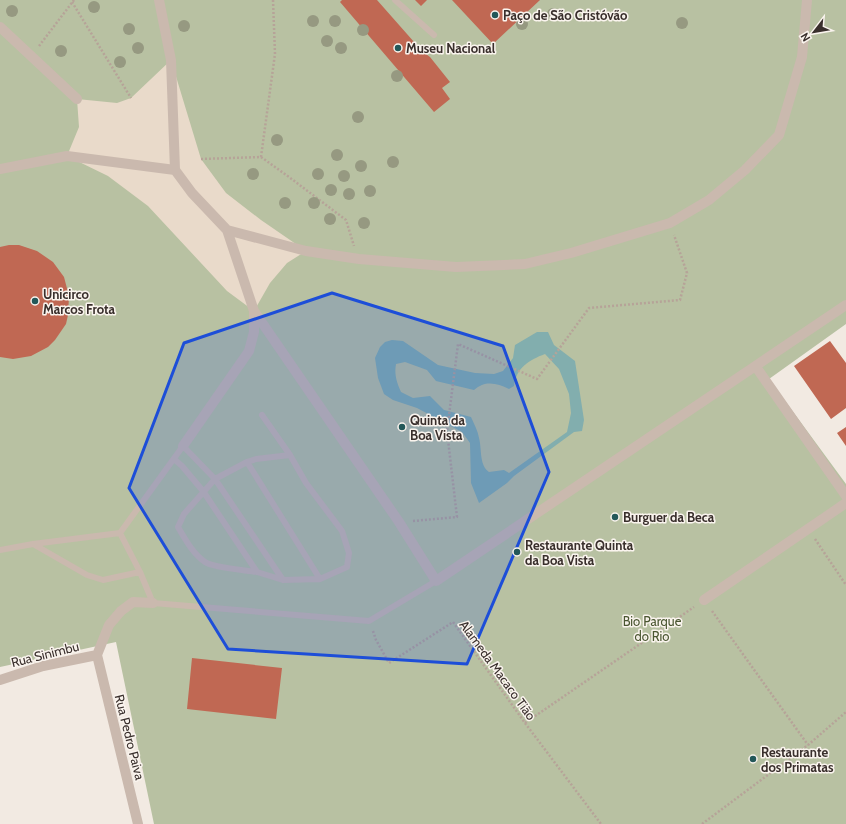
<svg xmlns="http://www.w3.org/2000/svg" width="846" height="824" viewBox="0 0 846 824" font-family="Cabin,sans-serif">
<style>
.green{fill:#b8c1a2}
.plaza{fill:#e9daca}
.water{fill:#82aeae;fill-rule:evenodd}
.building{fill:#c06853}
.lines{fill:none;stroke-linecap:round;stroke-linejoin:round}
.path{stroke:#b6a398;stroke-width:2.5;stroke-dasharray:2 2;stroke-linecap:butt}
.lane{stroke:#cab9ae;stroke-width:6}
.street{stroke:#cab9ae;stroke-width:10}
.tree{fill:#969981}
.marked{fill:#1d4ed8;fill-opacity:0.2;stroke:#1d4ed8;stroke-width:3;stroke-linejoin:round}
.poi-dot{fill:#235859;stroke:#faf4ee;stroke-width:1.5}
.labels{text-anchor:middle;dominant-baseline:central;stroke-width:3;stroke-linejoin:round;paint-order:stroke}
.poi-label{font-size:13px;font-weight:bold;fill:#392f2c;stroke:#faf4ee;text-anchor:start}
.park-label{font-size:13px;fill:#4a5631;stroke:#faf4ee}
.street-label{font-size:13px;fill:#392f2c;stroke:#faf4ee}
</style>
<rect width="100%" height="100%" fill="#f2eae2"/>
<path class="green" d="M0 0H846V324L769 379 846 484V824H154L116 642 0 667Z"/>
<path class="plaza" d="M171 60 201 159 226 193 261 220 306 251 287 263 270 283 254 311 227 291 148 206 108 176 67 156 79 127 77 99 117 103 131 98Z"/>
<path class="water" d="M537 332H548L554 345 575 361 584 420 582 431 574 432 514 476 507 483 479 503 471 483 470 443 462 432 417 408 393 400 384 394 378 378 375 358 380 347 385 342 392 340 403 341 438 365 475 373 494 374 503 371 513 358 515 345ZM545 354 559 369 569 394 571 413 567 432 509 473 504 470 489 472C479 465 482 449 479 438 478 431 474 424 471 417L444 410 430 396 413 398 401 392C397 383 394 375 396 364L405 362 427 370 436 381 474 390C485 380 497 383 509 389L514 386C516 368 529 360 545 354Z"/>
<path class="building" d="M342 0H377L422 51 430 57 450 82 442 88 450 99 434 112 340 2Z
M415 0H427L421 6Z
M452 0H540L493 44Z
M9 245H19L37 251 53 262 64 277 69 296 68 315 66 324 55 340 48 347 31 356 13 359 0 357V247Z
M830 341 846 363V408L831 419 794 366Z
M846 427V446L837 433Z
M192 658 282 668 276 719 187 709Z"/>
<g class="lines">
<path class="path" d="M72 2 131 98
M39 46 74 0
M261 157 289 177 346 220 354 246
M201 159 261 157 275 54 273 0
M413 521 457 517 447 431 458 344 537 379 589 308 680 300 687 273 674 235
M815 539 846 585
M712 611 808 745
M373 631 376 640 389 663 453 622 525 723 601 824
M525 723 694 607
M702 824 808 745 846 712"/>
<path class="lane" d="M395 0 434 35
M174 459 182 466 203 491 257 572 283 580 320 579 347 567 349 553 342 531 306 483 290 455 262 415
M247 462 320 579
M33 544 87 575 103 580 140 572
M0 550 33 544 120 533
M257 572C245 570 214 568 205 562 193 554 185 539 178 527L184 514 215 479 247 462 256 459 290 455
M283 580 215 479 183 446 120 533 140 572 153 603 369 621 436 581"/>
<path class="street" d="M159 0 171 60 175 170 192 193 227 230 306 251 359 259 456 267 525 264 571 253 670 223 709 200 745 170 779 135 802 57 807 0
M0 27 77 99
M0 169 67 156 175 170
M227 230 254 311 399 522 436 581 846 305
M756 367 846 496
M183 446 249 351 254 332V311
M704 600 846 503
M97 655 138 824
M97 655 109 625 121 611 133 602 153 603
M0 680 43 666 97 655"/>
</g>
<g class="tree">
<circle cx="94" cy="7" r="6"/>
<circle cx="12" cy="11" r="6"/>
<circle cx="553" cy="14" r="6"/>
<circle cx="313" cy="21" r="6"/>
<circle cx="335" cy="21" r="6"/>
<circle cx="682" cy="23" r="6"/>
<circle cx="522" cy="24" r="6"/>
<circle cx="184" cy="26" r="6"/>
<circle cx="129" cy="29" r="6"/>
<circle cx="363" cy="30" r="6"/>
<circle cx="327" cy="41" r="6"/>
<circle cx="138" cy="48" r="6"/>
<circle cx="341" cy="48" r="6"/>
<circle cx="61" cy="51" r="6"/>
<circle cx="120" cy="62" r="6"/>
<circle cx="397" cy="76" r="6"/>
<circle cx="358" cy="117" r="6"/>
<circle cx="277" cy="140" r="6"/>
<circle cx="337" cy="155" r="6"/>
<circle cx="393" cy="162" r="6"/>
<circle cx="361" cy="166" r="6"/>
<circle cx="253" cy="174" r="6"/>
<circle cx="318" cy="174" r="6"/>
<circle cx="344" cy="176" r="6"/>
<circle cx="331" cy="190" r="6"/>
<circle cx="370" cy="191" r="6"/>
<circle cx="349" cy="194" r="6"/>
<circle cx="285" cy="203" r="6"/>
<circle cx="314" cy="203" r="6"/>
<circle cx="330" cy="219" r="6"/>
<circle cx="364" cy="223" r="6"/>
</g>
<path class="marked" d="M332 293 503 346 549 472 467 664 228 649 129 488 184 343Z"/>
<g class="poi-dot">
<circle cx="495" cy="15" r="4"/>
<circle cx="398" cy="48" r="4"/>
<circle cx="35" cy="301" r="4"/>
<circle cx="402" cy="427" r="4"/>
<circle cx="615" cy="517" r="4"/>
<circle cx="517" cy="552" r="4"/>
<circle cx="753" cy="759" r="4"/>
</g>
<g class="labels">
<g class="poi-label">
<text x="503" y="15">Paço de São Cristóvão</text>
<text x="406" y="48">Museu Nacional</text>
<text x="43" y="294">Unicirco<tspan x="43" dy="15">Marcos Frota</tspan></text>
<text x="410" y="420">Quinta da<tspan x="410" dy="15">Boa Vista</tspan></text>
<text x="623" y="517">Burguer da Beca</text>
<text x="525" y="545">Restaurante Quinta<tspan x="525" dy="15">da Boa Vista</tspan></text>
<text x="761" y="752">Restaurante<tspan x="761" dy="15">dos Primatas</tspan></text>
</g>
<g class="park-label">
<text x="652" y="621">Bio Parque<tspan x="652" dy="15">do Rio</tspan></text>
</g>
<g class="street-label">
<text transform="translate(45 654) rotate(-14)">Rua Sinimbu</text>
<text transform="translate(498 670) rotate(54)">Alameda Macaco Tião</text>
<text transform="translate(130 737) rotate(76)">Rua Pedro Paiva</text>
</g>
</g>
<g transform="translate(814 32) rotate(239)" stroke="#faf4ee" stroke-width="3" paint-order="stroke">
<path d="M0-3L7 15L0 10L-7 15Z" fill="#392f2c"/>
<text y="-6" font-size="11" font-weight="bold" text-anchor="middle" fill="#392f2c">N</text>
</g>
</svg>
